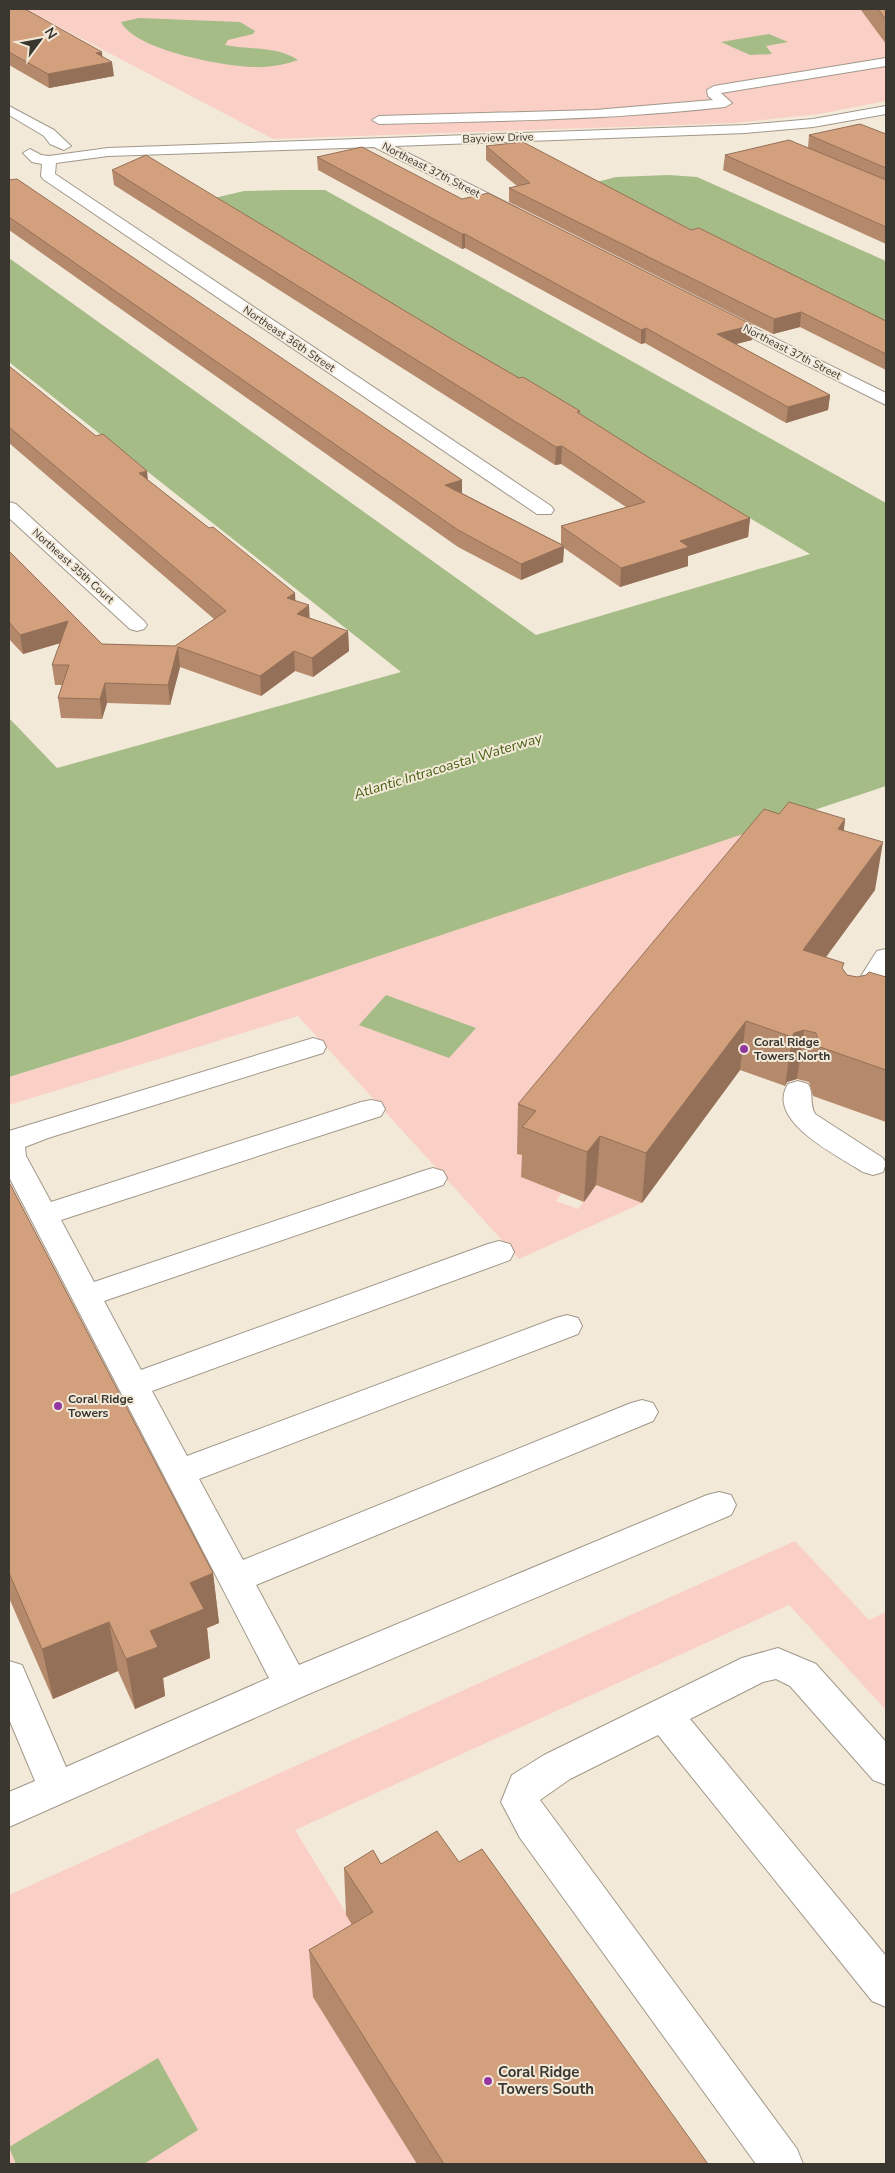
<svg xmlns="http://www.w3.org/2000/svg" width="895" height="2173" viewBox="0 0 895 2173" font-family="'Nunito Sans',sans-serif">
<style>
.green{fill:#facfc6}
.water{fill:#a5bc87}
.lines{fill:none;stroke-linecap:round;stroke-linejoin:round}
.minor-casing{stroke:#a1988a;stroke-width:2}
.minor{fill:#fff;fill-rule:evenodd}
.wall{fill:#b58a6c}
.shaded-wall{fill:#947058}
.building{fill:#d3a07d;stroke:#947058}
.poi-dot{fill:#9237a2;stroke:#f3e9d9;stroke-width:2}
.labels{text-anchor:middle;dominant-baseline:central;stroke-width:4;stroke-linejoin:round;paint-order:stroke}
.far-street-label{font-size:11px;fill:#3a3730;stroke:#f3e9d9}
.poi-label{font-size:12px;font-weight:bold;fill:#3a3730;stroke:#f3e9d9;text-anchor:start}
.water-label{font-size:14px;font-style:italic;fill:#445f10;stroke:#f3e9d9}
.near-poi-label{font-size:15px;font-weight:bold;fill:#3a3730;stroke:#f3e9d9;text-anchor:start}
</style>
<rect width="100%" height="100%" fill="#f3e9d9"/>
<path class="green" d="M25 9H886V101L819 114 735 123 273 139Z
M779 820 534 1160 562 1193 556 1201 578 1209 596 1185 642 1203 519 1259 298 1016 9 1105V1077L125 1041Z
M795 1541 869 1620 886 1612V1710L789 1605 295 1830 375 1960 417 2164H9V1895Z"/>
<path class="water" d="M139 18 240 22 255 31 253 34 228 40 225 45C249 50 277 46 298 60 287 64 275 66 264 67 233 69 135 51 121 22Z
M769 34 788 42 766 46 772 54 750 55 721 42Z
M669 175 697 177 886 261V324L593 183 616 177Z
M288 190H325L886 503V786L125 1041 9 1077V718L57 768 401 672 9 362V258L536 635 810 554 214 198 244 191Z
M386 995 476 1028 449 1058 359 1025Z
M158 2058 198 2130 144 2164H16L9 2147Z"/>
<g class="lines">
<defs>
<path id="minor" d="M886 58V66L721 93 732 103 725 107C610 120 495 121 379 124L372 120 379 116 595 110 713 100 708 96 707 90 714 86Z
M9 106 54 130 71 146 64 150 50 144 44 136 9 115Z
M886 106V114L813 127 745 133 394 146 519 209 521 212 519 215 514 216 374 147 108 156 56 163 55 174 551 506 554 510 551 514H537L43 179 41 176 42 164 32 162 23 153 30 149 41 155 49 156 108 148 745 125 813 119Z
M720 311 886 393V405L714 319 712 316 714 313Z
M9 502 16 504 144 621 147 625 144 629 137 631 130 629 9 518Z
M886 949V977L865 1011 856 1013 847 1011 843 1005 873 957 877 951Z
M313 1038 323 1041 326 1047 323 1053 48 1138 25 1147 26 1156 51 1202 361 1102 371 1100 381 1102 385 1109 381 1116 61 1220 94 1282 423 1171 433 1168 443 1171 447 1178 443 1185 104 1301 141 1370 488 1244 499 1241 510 1244 514 1252 510 1260 152 1391 187 1456 556 1318 567 1315 578 1318 582 1326 578 1334 199 1479 243 1560 631 1403 642 1400 653 1403 658 1412 653 1421 256 1585 299 1665 707 1495 719 1492 731 1495 736 1505 731 1515 304 1696 9 1827V1792L35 1781 9 1719V1661L22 1665 66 1767 269 1678 9 1177V1131Z
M798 1081 808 1084C814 1093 809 1103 815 1114L883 1158 886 1163 883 1172 873 1175 863 1172C837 1155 765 1121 788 1084Z
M778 1648 816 1664 886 1742V1785L873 1780 790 1686 776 1679 763 1682 690 1719 886 1956V2007L872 2001 658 1735 570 1779 540 1800 797 2149 803 2164H756L520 1838 501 1802 512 1775 544 1755 742 1658Z"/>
</defs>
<use href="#minor" class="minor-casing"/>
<use href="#minor" class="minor"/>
</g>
<path class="wall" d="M9 9 102 57 114 76 49 88 9 65Z
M861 9H886V44L861 10Z
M886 134V244L723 170 725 155 808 148 809 135Z
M486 146 691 230 886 321V370L800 327 773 334 509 202V188L517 186 486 160Z
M317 157 462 199 752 340 736 344 830 395 828 410 786 423 645 343 641 344 465 248 462 249 318 170Z
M112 170 455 341 519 378 580 411V414L656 462 750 518 748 537 688 556V566L620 587 564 548 563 562 521 580 458 547 9 230V180L462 480V493L561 544V526L626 507 561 464 555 465 114 185Z
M9 366 148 480 209 528 295 593V601L310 618 348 631 349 651 313 677 295 671 261 696 180 667 170 705 107 703 102 719 61 718 58 698 62 685H55L52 665 60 643 23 654 9 639V551L102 644 175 646 214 619 9 443Z
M779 814 845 819 844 830 875 890 826 957 847 975 857 977H886V1122L813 1096 809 1082 797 1079 787 1082 785 1086 740 1070 642 1203 596 1185 584 1202 521 1177 522 1155 517 1154 518 1104Z
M9 1182 213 1573 219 1623 207 1628 210 1658 163 1678 165 1696 135 1709 118 1671 53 1699 9 1598Z
M459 1862 708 2164H417L313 1997 309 1950 352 1925 346 1915 344 1868 381 1864Z"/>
<path class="shaded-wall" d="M102 52 103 64 112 62 114 76 49 88 48 74 96 53Z
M462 234H465V248L462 249Z
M801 312 800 327 773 334 774 319Z
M753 325 752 340 716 349 717 334Z
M646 328 645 343 641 344V330Z
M830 395 828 410 786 423 788 407Z
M562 446 561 464 555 465 556 447Z
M147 471 149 489 139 473Z
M462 480V496L445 485Z
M750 518 748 537 688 556V566L620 587 621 568 680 541Z
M564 546 563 562 521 580V564Z
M295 593 296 612 287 598Z
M309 605 310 625 297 614Z
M68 621 71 640 23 654 20 635Z
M348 631 349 651 313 677 312 658Z
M178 647 180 667 170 705 168 685Z
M294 651 295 671 261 696 260 676Z
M105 683 107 703 102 719 100 699Z
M845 819 839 866 838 829Z
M883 842 875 890 796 998 803 950Z
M746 1021 740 1070 642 1203 646 1153Z
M804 1030 797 1079 787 1082 785 1086 792 1037 794 1033Z
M600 1136 596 1185 584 1202 587 1152Z
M213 1573 219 1623 207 1628 210 1658 163 1678 165 1696 135 1709 126 1659 190 1583Z
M109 1622 118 1671 53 1699 42 1649Z"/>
<path class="building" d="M9 9H25L102 52 96 53 112 62 48 74 9 52Z
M878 9H886V20Z
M860 124 886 134V168L809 135Z
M789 140 886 180V227L725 155Z
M523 142 691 230 699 228 886 321V354L801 312 774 319 509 188 530 183 486 146Z
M362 147 462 199 488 193 753 325 717 334 830 395 788 407 646 328 641 330 465 234H462L317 157Z
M146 155 455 341 519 378 523 377 580 411 577 412 656 462 750 518 680 541 689 547 621 568 561 526 645 502 562 446 556 447 112 170Z
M17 179 462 480 445 485 564 546 521 564 458 530 9 217V180Z
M9 366 96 436 103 434 147 471 139 473 209 528 213 527 295 593 287 598 309 605 297 614 348 631 312 658 294 651 260 676 178 647 168 685 105 683 100 699 58 698 69 665H52L68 621 20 635 9 622V551L102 644 175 646 226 611 9 427Z
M789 802 845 819 838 829 883 842 803 950 844 963 842 968 847 975 857 977 866 975 869 972 886 977V1070L820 1047 816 1033 804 1030 794 1033 792 1037 746 1021 646 1153 600 1136 587 1152 522 1127 536 1111 518 1104 764 809 779 814Z
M9 1182 213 1573 190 1583 204 1609 150 1631 158 1647 126 1659 109 1622 42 1649 9 1573Z
M437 1831 459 1862 482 1849 708 2164H444L309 1950 373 1912 344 1868 373 1850 381 1864Z"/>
<g class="poi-dot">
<circle cx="744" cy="1049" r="5"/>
<circle cx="58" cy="1406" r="5"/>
<circle cx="488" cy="2081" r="5"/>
</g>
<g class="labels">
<g class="far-street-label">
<text transform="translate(498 138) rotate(-2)">Bayview Drive</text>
<text transform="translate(431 170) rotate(27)">Northeast 37th Street</text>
<text transform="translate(289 339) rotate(34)">Northeast 36th Street</text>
<text transform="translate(792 352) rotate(27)">Northeast 37th Street</text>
<text transform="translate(73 566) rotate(42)">Northeast 35th Court</text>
</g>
<g class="poi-label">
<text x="754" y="1042">Coral Ridge<tspan x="754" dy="14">Towers North</tspan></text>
<text x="68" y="1399">Coral Ridge<tspan x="68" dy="14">Towers</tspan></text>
</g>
<g class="water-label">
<text transform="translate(448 766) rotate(-17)">Atlantic Intracoastal Waterway</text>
</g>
<g class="near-poi-label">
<text x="498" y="2072">Coral Ridge<tspan x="498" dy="17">Towers South</tspan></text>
</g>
</g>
<rect width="895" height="2173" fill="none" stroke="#3a3730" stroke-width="20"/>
<g transform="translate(40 40) rotate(58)" stroke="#f3e9d9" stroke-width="4" paint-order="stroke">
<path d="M0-4L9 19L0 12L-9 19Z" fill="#3a3730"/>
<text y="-8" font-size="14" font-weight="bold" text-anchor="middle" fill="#3a3730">N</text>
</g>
</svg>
